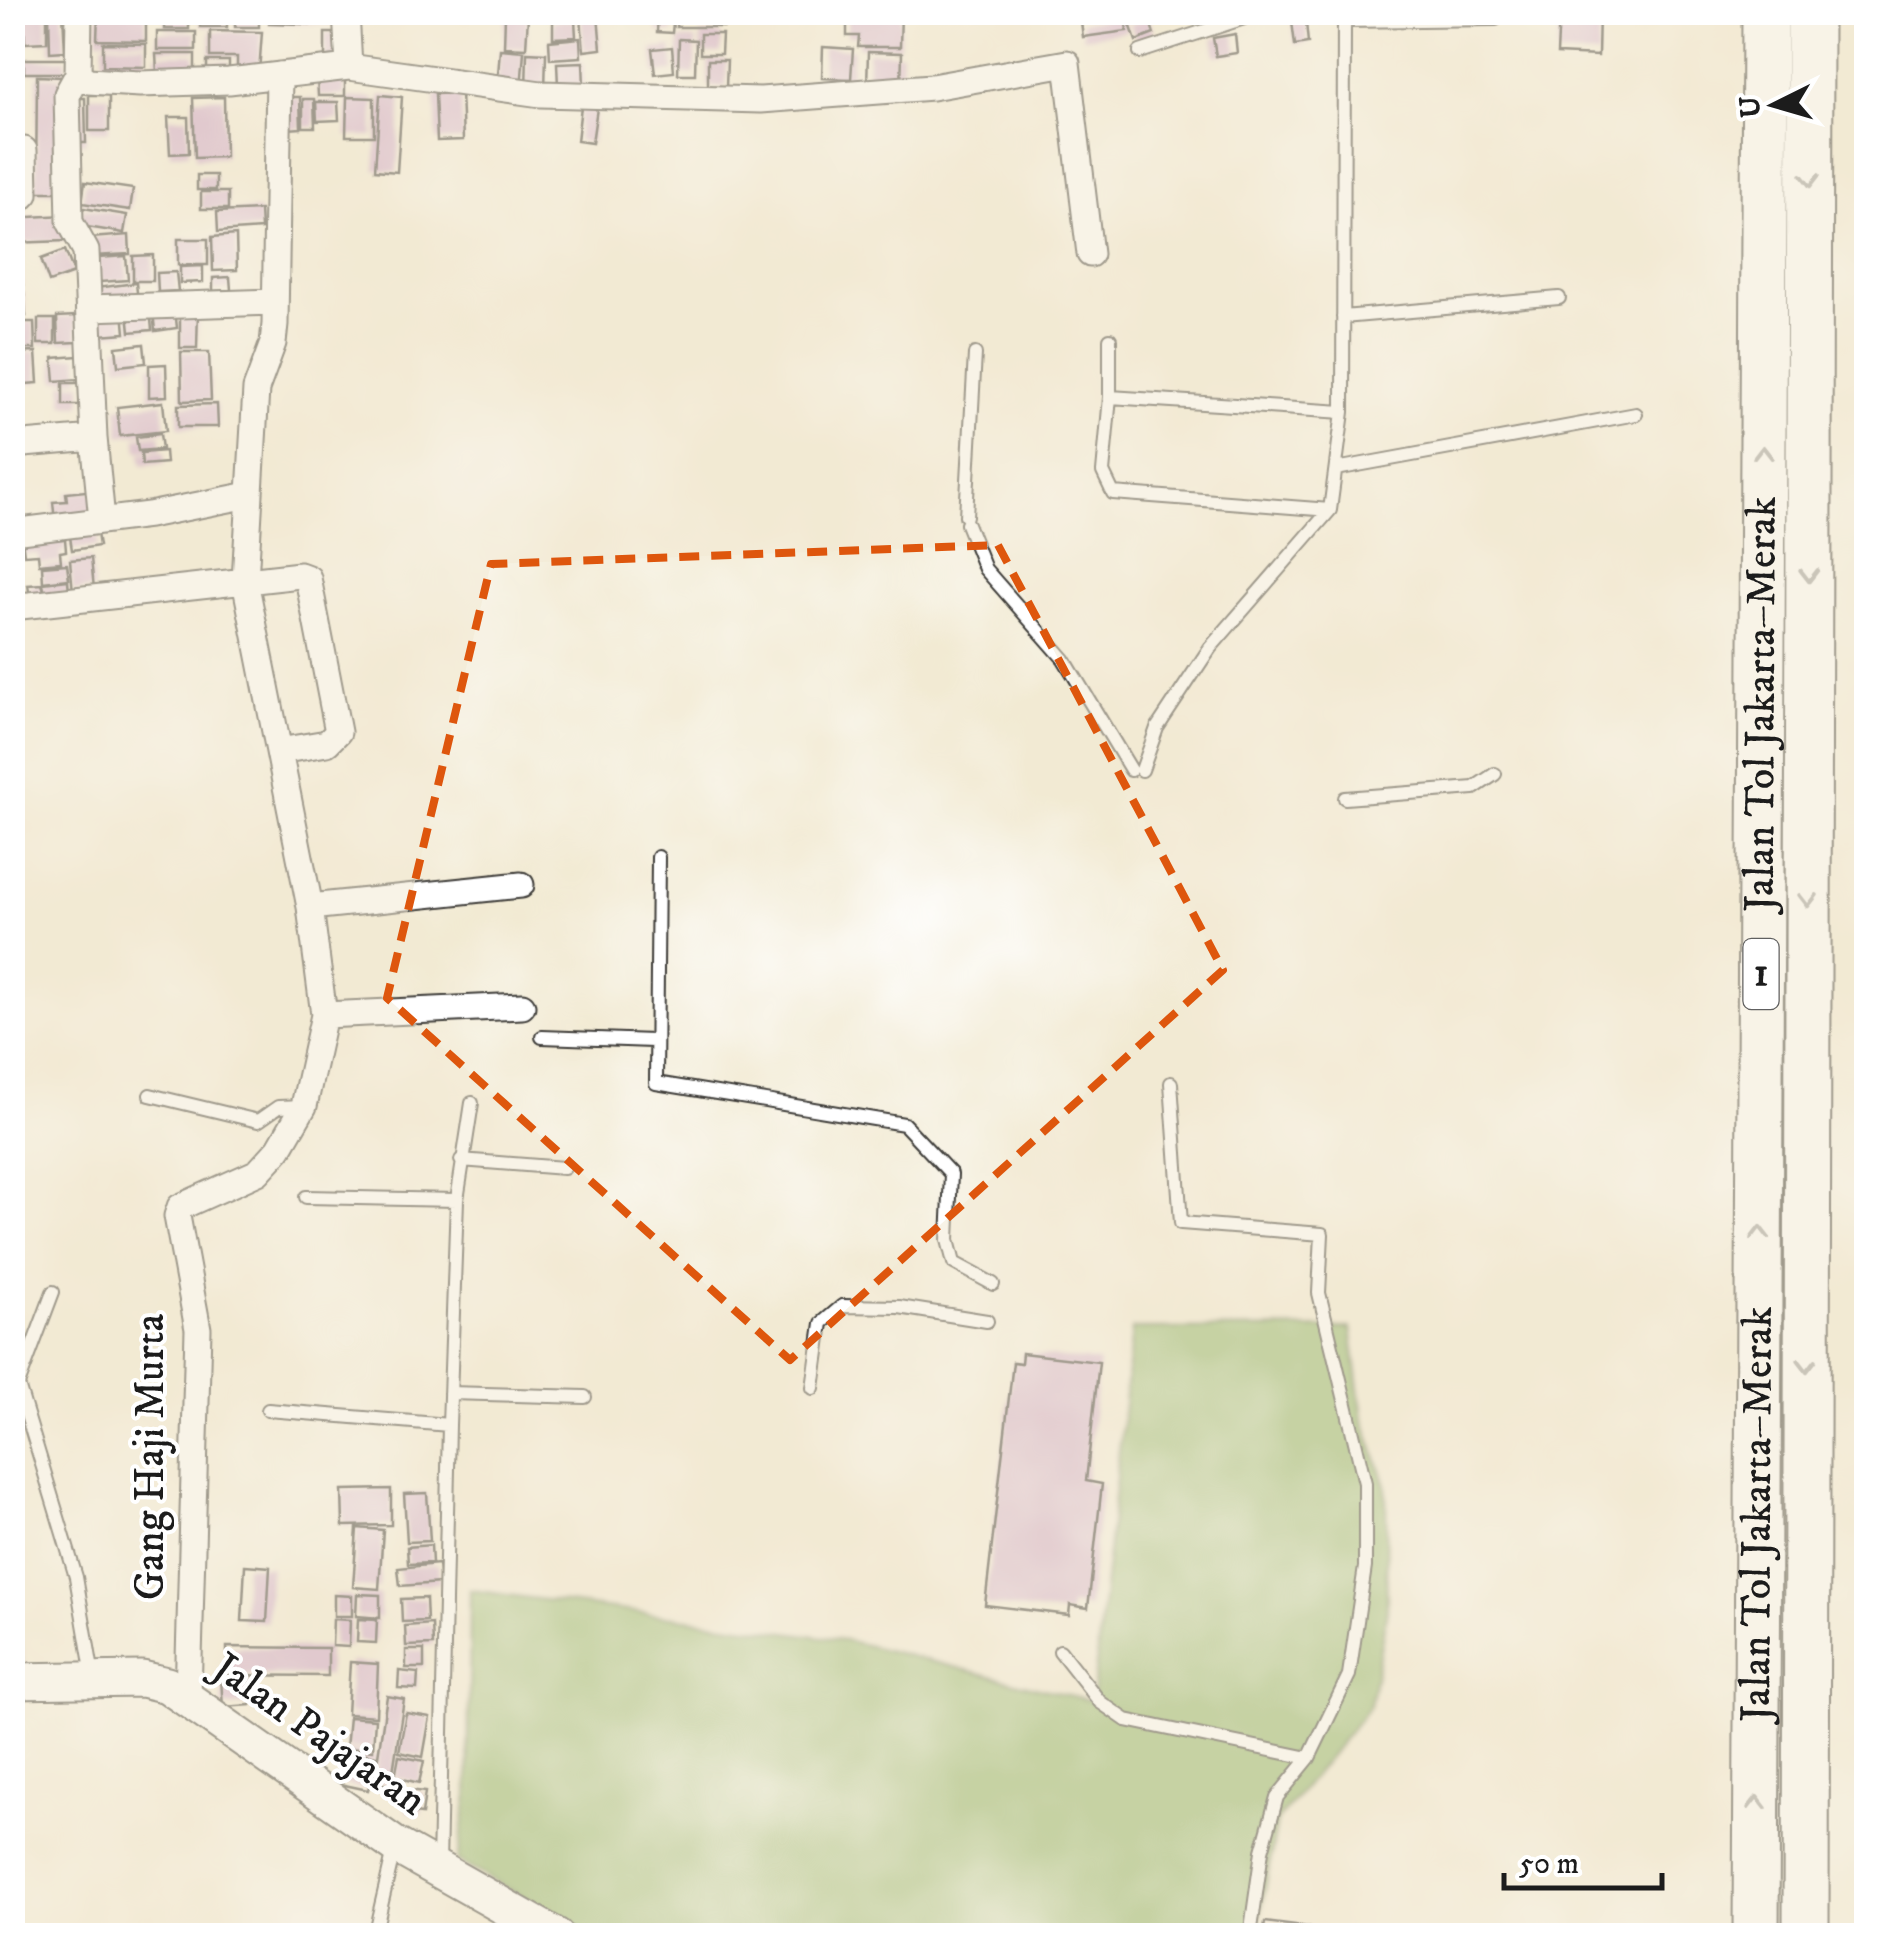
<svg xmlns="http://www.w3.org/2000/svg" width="1879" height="1948" viewBox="0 0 1879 1948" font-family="'IM FELL DW Pica',serif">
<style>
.forest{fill:#90b569;stroke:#566842;stroke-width:2.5}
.building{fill:#cca3c7}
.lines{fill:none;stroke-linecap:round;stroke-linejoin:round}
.lane-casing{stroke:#3c3b37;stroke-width:16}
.street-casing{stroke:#3c3b37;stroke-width:29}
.secondary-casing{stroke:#3c3b37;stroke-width:39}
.highway-casing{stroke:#3c3b37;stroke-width:49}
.lane{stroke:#fff;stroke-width:12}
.street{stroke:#fff;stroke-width:25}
.secondary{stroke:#fff;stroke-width:35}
.highway{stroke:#fff;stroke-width:45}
.oneway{stroke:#999}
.marked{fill:none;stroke:#de560d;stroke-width:8;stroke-dasharray:20 12;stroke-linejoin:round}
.labels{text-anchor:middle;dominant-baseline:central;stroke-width:8;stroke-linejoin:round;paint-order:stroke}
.shield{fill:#fff;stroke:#606060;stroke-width:2.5}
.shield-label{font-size:40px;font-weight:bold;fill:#1c1c1c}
.street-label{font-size:42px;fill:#1c1c1c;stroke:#fff}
</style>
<rect width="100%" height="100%" fill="#fff"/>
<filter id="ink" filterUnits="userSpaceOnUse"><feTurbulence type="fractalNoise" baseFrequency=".01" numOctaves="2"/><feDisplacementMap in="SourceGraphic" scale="20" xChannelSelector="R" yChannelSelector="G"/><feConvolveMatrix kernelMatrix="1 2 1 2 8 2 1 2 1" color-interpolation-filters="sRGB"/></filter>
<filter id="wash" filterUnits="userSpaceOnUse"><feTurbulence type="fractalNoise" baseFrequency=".0048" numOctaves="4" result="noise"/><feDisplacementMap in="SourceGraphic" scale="40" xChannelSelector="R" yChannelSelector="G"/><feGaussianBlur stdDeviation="2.25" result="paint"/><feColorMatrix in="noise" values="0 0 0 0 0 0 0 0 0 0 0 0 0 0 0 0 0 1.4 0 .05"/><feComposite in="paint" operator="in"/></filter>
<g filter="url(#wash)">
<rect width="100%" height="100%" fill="#f2ead3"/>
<path class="forest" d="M1351 1328 1363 1418 1386 1485 1387 1610 1370 1706 1277 1821 1257 1935H578L580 1928 457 1861 468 1796 470 1590 845 1640 1092 1701 1132 1329Z"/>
<g id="blocks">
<path class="building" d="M24 12H47V42L25 43Z
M165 12H189V29H165Z
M200 12H227V27H200Z
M235 12H259V27H235Z
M269 12H337L336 25 269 23Z
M658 12H674L672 33 657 32Z
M677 12H724V27H676Z
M749 12H768V28H749Z
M858 12H901L900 47H858L859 36H847V18H858Z
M1305 12 1308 43 1295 45 1291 14Z
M1559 12H1599L1598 56 1557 54Z
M49 13H63L65 51 50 52Z
M98 13 146 14V41L97 40Z
M505 15 528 16 526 48 504 47Z
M598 16 601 49 584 51 581 18Z
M1125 16 1127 31 1083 37 1081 22Z
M1149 18 1154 34 1136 41 1130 24Z
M553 20H575L576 37 553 38Z
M210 31 262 32 259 72H237V57H210Z
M157 32H196V50H157Z
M325 33H341V63H325Z
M700 34H722L721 54H700Z
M1235 34 1237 53 1216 56 1213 38Z
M580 38 581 57 550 59 549 41Z
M679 39 696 40 695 74H678Z
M103 43 146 44V67L103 66Z
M672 47 674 72 655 74 652 49Z
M823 47 853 49 851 79 822 78Z
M500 49 524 51 521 89 497 88Z
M527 52 546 53 545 90H526Z
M868 52 902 53 901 86 867 85Z
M156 54H195V73H157Z
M24 59H66V73H24Z
M708 60H727L726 87 708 86Z
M207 61H229V74H207Z
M583 62 584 86H558L557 63Z
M317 75H345V96H318Z
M37 76 62 77V192H36Z
M461 93 463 140 437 141 435 94Z
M89 95H109V131H89Z
M380 95 402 97 397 172 375 170Z
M224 97 225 157 195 158 193 98Z
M287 97H300L301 128 288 129Z
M347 97 374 98V136H346Z
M70 98H85L86 143H70Z
M303 99H314L315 127H303Z
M316 102H338L339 120 317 121Z
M581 106 597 108 592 143 577 141Z
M168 117H188L189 153 170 154Z
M197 175H216V190H197Z
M85 182 133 189 130 210 82 203Z
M201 192H228V209H201Z
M83 208 127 215 124 233 81 226Z
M260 210 261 229 218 232 217 212Z
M65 215 66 241 12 243V218Z
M129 235 130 254 92 256 90 238Z
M236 235 237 270 213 271 212 237Z
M178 239H208V265H178Z
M65 250 74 273 49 282 41 259Z
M20 252 23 285H12V253Z
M153 255V281H133V256Z
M126 256 128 280 100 282 98 258Z
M203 266V282L180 283V267Z
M176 272 178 291 158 292 157 273Z
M230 277 231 290 213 291V278Z
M136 283 138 302 98 306 96 288Z
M12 292H24L26 316 12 317Z
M175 309 177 328 155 331 153 311Z
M150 310 152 330 130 332 128 312Z
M180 310H198L197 348H180Z
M123 311 125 333 100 335 98 314Z
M76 316 78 342 58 343 57 317Z
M38 319H55V344H38Z
M12 322H34L35 349H12Z
M144 344 146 363 118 366 116 347Z
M36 352 38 383 12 385V353Z
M181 352H209L211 400 182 401Z
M78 356 80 379 55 381 53 358Z
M166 364 167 396 149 397V365Z
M63 383H82V405H63Z
M163 402 166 431 120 436 117 407Z
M217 404 218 427H178V405Z
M160 434 162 449 138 451 136 437Z
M165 451 166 463 142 465 141 453Z
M95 490 98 513 55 522 53 502 67 501 66 493Z
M64 527 66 551 60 552 61 562 39 564 38 554 24 555 21 531Z
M96 527 99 546 72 550 69 530Z
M91 558 94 589 73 592 70 560Z
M67 564 69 579 43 582 42 566Z
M68 580 69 593 30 598 28 585 42 584 44 590 43 583Z
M1022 1353 1099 1362 1086 1481 1102 1484 1088 1608 1070 1605 1069 1615 985 1605 1013 1362 1021 1363Z
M391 1489V1525L343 1526 342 1490Z
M427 1493 430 1541 407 1542 404 1494Z
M357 1528 383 1530 379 1589 353 1587Z
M431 1545 432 1563 408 1564 407 1547Z
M438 1564 440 1583 400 1586 398 1568Z
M245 1565 270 1567 267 1622 242 1621Z
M12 1587H19L20 1623H12Z
M357 1594 380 1595V1618L356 1616Z
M334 1595 352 1596V1616H334Z
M426 1598 427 1621 402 1622 401 1599Z
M333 1619 350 1620 349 1647 332 1646Z
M358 1619 377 1620 376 1643 357 1642Z
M432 1624 433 1645 406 1646 405 1626Z
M22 1642 24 1668H12V1643Z
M227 1647 328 1648V1676L227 1675Z
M406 1650H424V1668H406Z
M350 1662 378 1664 376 1716 347 1714Z
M399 1671 418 1673 417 1689 398 1688Z
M249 1677 251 1705 223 1707 221 1679Z
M387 1696 404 1699 391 1785 374 1783Z
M406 1713 430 1717 423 1757 399 1752Z
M349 1717 375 1719 373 1750 346 1748Z
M348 1750 376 1756 368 1790 340 1784Z
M399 1756 424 1761 419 1783 395 1777Z
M409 1790 425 1792 422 1814 406 1812Z
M1265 1922 1327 1930 1326 1936H1263Z"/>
</g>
</g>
<g filter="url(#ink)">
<use href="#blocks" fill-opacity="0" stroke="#3c3b37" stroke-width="2.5"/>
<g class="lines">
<defs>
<path id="lane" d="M1345 21 1496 19
M1140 52 1263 12
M1343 317 1559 298
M1110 339V397L1103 472 1113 493 1330 510
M1110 397 1343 412
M1336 469 1636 414
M966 516 975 354
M967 524 985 569 1064 659 1131 770
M1142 770 1157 728 1210 648 1330 510 1343 412 1344 12
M1345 798 1474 788 1495 774
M658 857 656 1083 904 1124 951 1174 948 1240 954 1263 993 1284
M542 1037 653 1041
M1171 1083 1181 1223 1322 1234 1319 1293 1365 1483V1567L1349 1675 1309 1758 1277 1797 1262 1851 1250 1936
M150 1095 258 1121 278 1107 304 1106
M461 1160 564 1168
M306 1197 457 1200
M12 1383 18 1385 76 1577 93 1676
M18 1385 53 1292
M813 1388 822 1323 842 1306 899 1307 987 1321
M450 1393 585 1397
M268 1410 449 1425 439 1865
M449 1425 457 1200 472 1103
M1060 1651 1100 1702 1126 1720 1309 1758
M374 1936 395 1846"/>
<path id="street" d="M79 12 78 74 88 81 140 84 229 81 349 67 541 94 761 100 932 87 1067 63 1090 254
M346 12 349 67
M12 207 25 194 24 150
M89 308 275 302
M94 438 102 520
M12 445 94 438 86 251 70 222 67 94 78 74
M12 532 149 515 249 495
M12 607 300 575 308 578 338 732 327 743 279 751
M310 907 521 885
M324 1015 522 1006
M188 1696 198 1329 177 1216 180 1207 258 1172 279 1149 304 1106 324 1015 310 907 245 581 256 389 273 343 275 324 279 75"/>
<path id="secondary" d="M12 1681 142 1679 167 1685 395 1845 556 1936"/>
<g id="highway">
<path id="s1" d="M1756 1936 1765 12"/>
<path d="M1806 1936 1810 12"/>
</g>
</defs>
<use href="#lane" class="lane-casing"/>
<use href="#street" class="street-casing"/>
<use href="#secondary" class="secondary-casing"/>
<use href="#highway" class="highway-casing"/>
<use href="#lane" class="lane"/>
<use href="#street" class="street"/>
<use href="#secondary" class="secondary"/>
<use href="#highway" class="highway"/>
</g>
<defs><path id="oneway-chevron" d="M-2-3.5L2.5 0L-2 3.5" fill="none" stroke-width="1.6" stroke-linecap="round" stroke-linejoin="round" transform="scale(2.5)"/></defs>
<g class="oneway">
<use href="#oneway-chevron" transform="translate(1810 180) rotate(90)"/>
<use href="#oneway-chevron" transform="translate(1763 453) rotate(-90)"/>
<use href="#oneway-chevron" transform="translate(1809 575) rotate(90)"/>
<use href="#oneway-chevron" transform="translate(1808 900) rotate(90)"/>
<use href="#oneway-chevron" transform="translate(1760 1233) rotate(-90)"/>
<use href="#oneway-chevron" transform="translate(1807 1365) rotate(90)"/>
<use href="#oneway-chevron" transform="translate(1757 1803) rotate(-90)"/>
</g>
</g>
<path d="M0 0H1879V1948H0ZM998 545 1223 970 790 1360 387 998 491 564Z" fill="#f2ead3" fill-opacity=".55" fill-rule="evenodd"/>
<path class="marked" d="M998 545 1223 970 790 1360 387 998 491 564Z"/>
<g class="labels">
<rect class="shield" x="1743.5" y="939" width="35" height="70" rx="8"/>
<g class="shield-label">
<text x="1761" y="974">1</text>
</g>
<g class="street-label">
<text stroke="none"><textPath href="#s1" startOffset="1232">Jalan Tol Jakarta–Merak</textPath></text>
<text transform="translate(151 1457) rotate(-90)">Gang Haji Murta</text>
<text stroke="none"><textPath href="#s1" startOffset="422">Jalan Tol Jakarta–Merak</textPath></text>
<text transform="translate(319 1735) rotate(35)">Jalan Pajajaran</text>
</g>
</g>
<rect width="1879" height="1948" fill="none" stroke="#fff" stroke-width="50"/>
<g transform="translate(1774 105) rotate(265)" stroke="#ffffff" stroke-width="8" paint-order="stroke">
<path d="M0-8L18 38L0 25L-18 38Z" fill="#1c1c1c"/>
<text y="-15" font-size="28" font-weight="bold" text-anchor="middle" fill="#1c1c1c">U</text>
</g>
<path d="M1504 1873v15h158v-15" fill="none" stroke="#1c1c1c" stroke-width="5"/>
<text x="1519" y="1873" font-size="30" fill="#1c1c1c" stroke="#ffffff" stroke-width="8" paint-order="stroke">50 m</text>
</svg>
